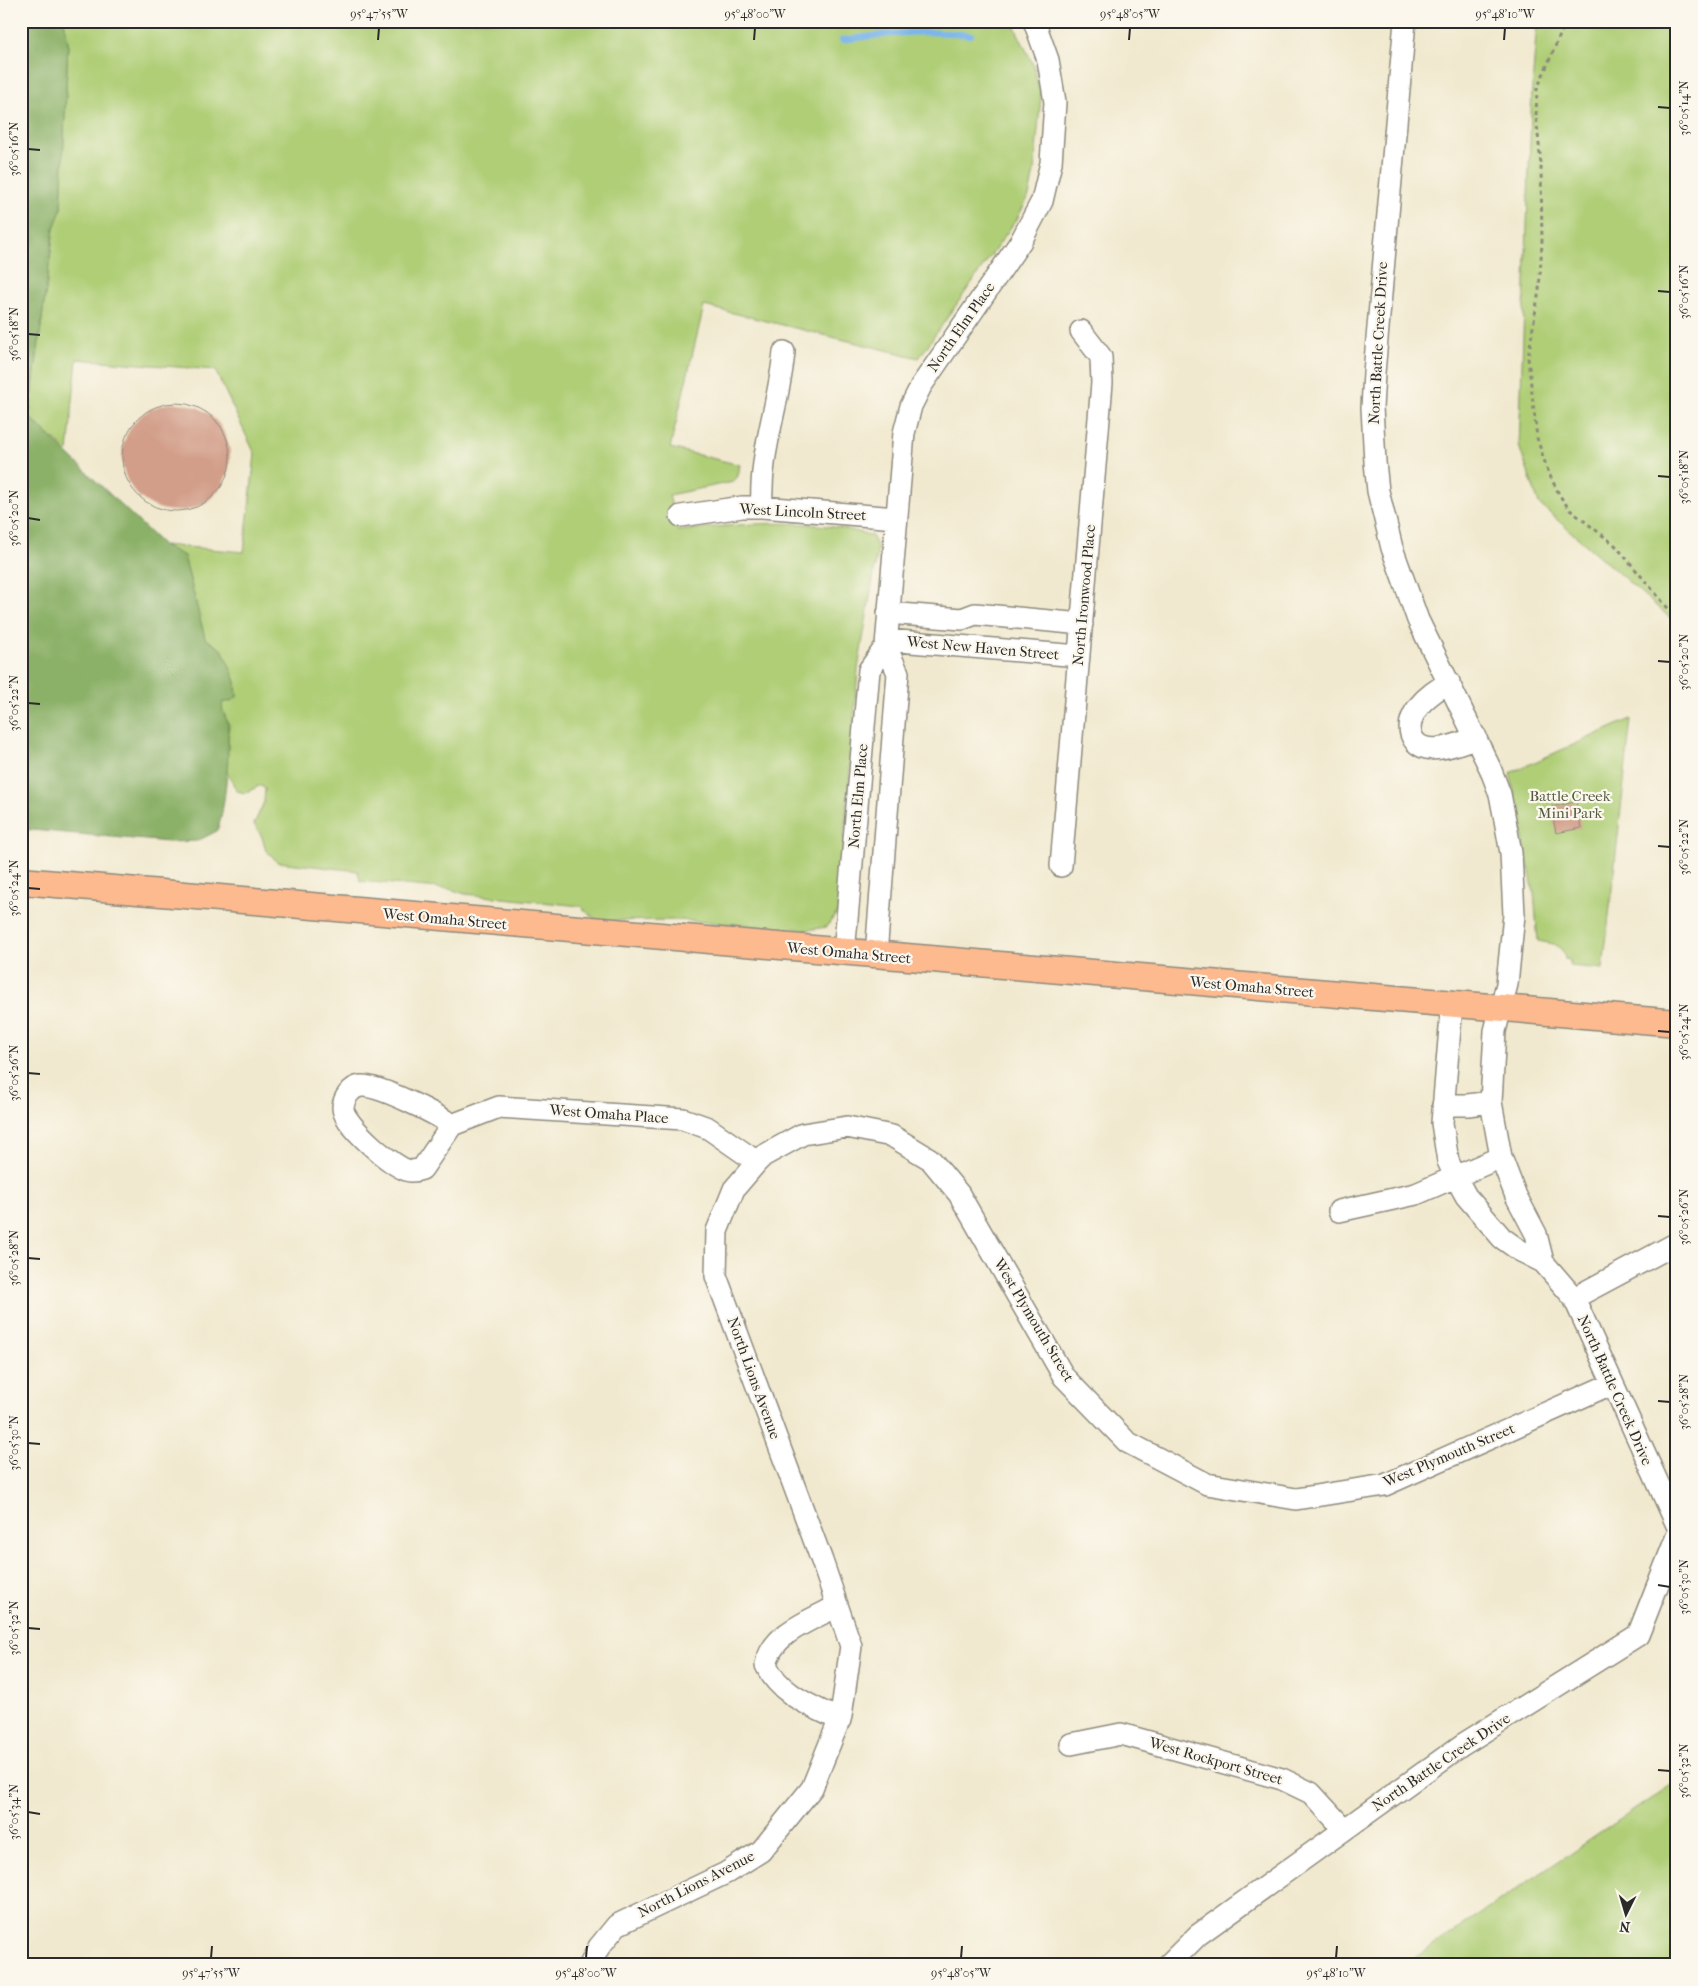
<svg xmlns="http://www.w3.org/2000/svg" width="1698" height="1986" viewBox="0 0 1698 1986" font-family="'IM FELL French Canon',serif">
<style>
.green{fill:#afce76;stroke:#6d7c50}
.forest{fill:#8bb167;stroke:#5b6e49}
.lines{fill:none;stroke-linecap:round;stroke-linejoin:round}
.stream{stroke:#7bb5ec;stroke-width:6}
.building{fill:#d29e89}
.minor-casing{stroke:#8e8a7d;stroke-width:24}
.major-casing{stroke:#8e8a7d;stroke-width:29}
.path{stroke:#8e8a7d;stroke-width:3;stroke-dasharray:4 4;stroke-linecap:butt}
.minor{stroke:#fff;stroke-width:21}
.major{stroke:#fcba8e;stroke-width:26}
.ticks{fill:none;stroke:#2b2b2b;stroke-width:2}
.labels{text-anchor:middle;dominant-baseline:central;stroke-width:4.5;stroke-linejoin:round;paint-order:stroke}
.street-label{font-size:15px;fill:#2b2b2b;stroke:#fbf7ec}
.park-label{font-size:15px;fill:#535c42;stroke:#fbf7ec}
.neatline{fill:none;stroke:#2b2b2b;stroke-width:2}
.ticks-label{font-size:12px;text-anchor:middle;fill:#2b2b2b}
</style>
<rect width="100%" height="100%" fill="#fbf7ec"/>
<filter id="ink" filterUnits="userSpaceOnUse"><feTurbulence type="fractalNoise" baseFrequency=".02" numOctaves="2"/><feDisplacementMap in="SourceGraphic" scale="10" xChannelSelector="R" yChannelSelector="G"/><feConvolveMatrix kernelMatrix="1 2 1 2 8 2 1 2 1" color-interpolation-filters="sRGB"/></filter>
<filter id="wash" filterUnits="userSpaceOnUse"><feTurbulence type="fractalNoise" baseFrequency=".0096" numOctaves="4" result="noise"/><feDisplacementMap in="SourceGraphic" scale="20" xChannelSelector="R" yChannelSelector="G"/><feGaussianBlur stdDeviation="1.12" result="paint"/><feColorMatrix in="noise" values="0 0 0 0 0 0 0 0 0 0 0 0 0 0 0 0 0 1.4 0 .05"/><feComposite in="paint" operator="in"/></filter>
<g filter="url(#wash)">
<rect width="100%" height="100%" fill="#f1e9cf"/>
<path class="green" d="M64 21H1012L1033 64 1041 96 1034 172 1029 196 1018 217 919 358 704 306 670 448 740 465 738 476 733 482 669 495 678 531C739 524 814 516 872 536L878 548 858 669 838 912 826 927 808 930 678 920 597 921 580 906 465 894 450 889 360 881 358 871 278 862 266 851 262 837 254 824 264 802 265 788 261 785 245 793 237 791 226 771 229 725 221 709 223 651 205 638 184 557 164 545 244 552 255 454 215 370 77 359 68 452 29 417 54 228 61 210 68 43Z
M1537 21H1677V624L1539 504 1519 446 1532 88Z
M1631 719 1603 969 1570 966V960L1565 959C1562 943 1552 944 1538 941L1534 893 1510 773Z
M1677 1781V1965H1405Z"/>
<path class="forest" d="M21 21H64L68 42 61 210 54 228 29 417 163 545 184 556 205 638 223 651 236 681 237 697 229 702H223C220 712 228 717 228 727 229 754 226 807 217 831L197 841 169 842 21 829Z"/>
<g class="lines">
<path class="stream" d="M842 40C886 34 926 29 971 35"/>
</g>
<g id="blocks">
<path class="building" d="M122 457a54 54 0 1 1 108 0a54 54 0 1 1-108 0Z
M1576 802 1581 828 1556 833 1551 807Z"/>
</g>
</g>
<g filter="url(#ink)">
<use href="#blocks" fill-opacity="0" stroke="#8e8a7d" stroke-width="1"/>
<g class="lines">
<defs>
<path id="minor" d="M1405 21 1374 373 1372 408 1375 462 1378 491 1392 548 1418 620 1490 768 1500 794 1505 820 1511 853 1514 915 1507 984 1495 1031 1491 1102 1501 1157 1516 1196 1536 1234 1543 1262
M762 507C759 452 779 406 784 352
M681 516 742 507H762L896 518
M888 613 962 619 975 614 1082 624
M887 640 1079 656
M1449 682C1438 689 1427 696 1419 706 1413 714 1408 724 1411 734 1420 761 1459 744 1476 737
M1061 866 1102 383 1101 357 1081 331
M844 953 869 670 886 646
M876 955 898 673 886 646 904 433 911 406 921 386 1021 241 1042 201 1051 163 1055 102 1048 60 1034 21
M1452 1004 1442 1123 1448 1161 1455 1176 1466 1196 1502 1238 1519 1250 1543 1262 1574 1298 1677 1525
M1443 1105H1468L1491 1102
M452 1125C436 1114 380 1085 361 1086 351 1087 343 1099 343 1108 343 1124 395 1170 411 1171 414 1171 419 1170 422 1169L452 1125 499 1107 683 1119 708 1128 757 1162
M1339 1211 1416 1194 1501 1157
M1574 1298 1677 1243
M837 1606C812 1620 771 1633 766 1665 780 1695 812 1706 840 1720
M1071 1744 1121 1734 1282 1779 1311 1793 1344 1829
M590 1965 599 1947 617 1925 726 1873 761 1851 812 1788 841 1716 851 1646 822 1561 716 1276 717 1231 734 1189 757 1162 763 1156 803 1134 847 1127 892 1136 930 1159 959 1194 1064 1377 1127 1442 1207 1484 1296 1499 1385 1485 1611 1384
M1168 1965 1198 1935 1462 1745 1638 1635 1677 1536"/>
<path id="major" d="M21 881 1677 1023"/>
</defs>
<use href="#minor" class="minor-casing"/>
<use href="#major" class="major-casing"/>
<path class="path" d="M1566 21 1537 89 1536 115 1541 164 1542 243 1539 290 1528 358 1537 438 1548 472 1560 496 1570 510 1615 545 1677 619"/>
<use href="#minor" class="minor"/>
<use href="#major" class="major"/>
</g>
</g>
<path class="ticks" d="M378 40 379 28M754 40 755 28M1129 40 1130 28M1504 40 1505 28M1658 107 1670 108M28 149 40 150M1658 291 1670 292M28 334 40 335M1658 476 1670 477M28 518 40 520M1658 661 1670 662M28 703 40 704M1658 846 1670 847M28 888 40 889M1658 1031 1670 1032M28 1073 40 1074M1658 1216 1670 1217M28 1258 40 1259M1658 1401 1670 1402M28 1443 40 1444M1658 1585 1670 1587M28 1628 40 1629M1658 1770 1670 1771M28 1812 40 1814M211 1958 212 1946M586 1958 587 1946M961 1958 962 1946M1336 1958 1337 1946"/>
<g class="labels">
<g class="street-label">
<text transform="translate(961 327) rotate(-55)">North Elm Place</text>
<text transform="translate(1378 343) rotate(-87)">North Battle Creek Drive</text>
<text transform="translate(803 512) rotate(3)">West Lincoln Street</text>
<text transform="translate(1084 595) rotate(-85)">North Ironwood Place</text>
<text transform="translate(983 648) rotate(5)">West New Haven Street</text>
<text transform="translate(858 796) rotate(-85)">North Elm Place</text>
<text transform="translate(445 919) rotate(5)">West Omaha Street</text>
<text transform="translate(849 953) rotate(5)">West Omaha Street</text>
<text transform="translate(1252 987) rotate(5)">West Omaha Street</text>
<text transform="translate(609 1114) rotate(4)">West Omaha Place</text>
<text transform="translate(1034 1320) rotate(59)">West Plymouth Street</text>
<text transform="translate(754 1378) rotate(70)">North Lions Avenue</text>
<text transform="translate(1615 1390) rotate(66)">North Battle Creek Drive</text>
<text transform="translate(1449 1455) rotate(-23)">West Plymouth Street</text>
<text transform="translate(1216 1761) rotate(16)">West Rockport Street</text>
<text transform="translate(1441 1762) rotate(-34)">North Battle Creek Drive</text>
<text transform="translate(696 1884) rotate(-27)">North Lions Avenue</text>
</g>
<g class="park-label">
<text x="1570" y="796">Battle Creek<tspan x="1570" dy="17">Mini Park</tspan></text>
</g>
</g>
<rect width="1698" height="1986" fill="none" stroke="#fbf7ec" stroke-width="55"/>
<g transform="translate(1626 1914) rotate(185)" stroke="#fbf7ec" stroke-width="4" paint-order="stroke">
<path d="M0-4L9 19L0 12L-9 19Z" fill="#2b2b2b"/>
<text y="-8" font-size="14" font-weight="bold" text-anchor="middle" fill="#2b2b2b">N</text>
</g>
<rect x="28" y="28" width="1642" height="1930" class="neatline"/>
<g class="ticks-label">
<text x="379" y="18">95°47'55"W</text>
<text x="755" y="18">95°48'00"W</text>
<text x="1130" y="18">95°48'05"W</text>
<text x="1505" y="18">95°48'10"W</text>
<text transform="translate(1684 108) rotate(-90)" y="4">36°05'14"N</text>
<text transform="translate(14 149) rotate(-90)" y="4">36°05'16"N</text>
<text transform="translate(1684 292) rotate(-90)" y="4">36°05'16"N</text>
<text transform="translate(14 334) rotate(-90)" y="4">36°05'18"N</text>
<text transform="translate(1684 477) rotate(-90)" y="4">36°05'18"N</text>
<text transform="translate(14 518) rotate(-90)" y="4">36°05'20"N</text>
<text transform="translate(1684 662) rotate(-90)" y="4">36°05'20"N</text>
<text transform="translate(14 703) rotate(-90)" y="4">36°05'22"N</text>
<text transform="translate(1684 847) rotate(-90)" y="4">36°05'22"N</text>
<text transform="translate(14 888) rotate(-90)" y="4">36°05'24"N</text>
<text transform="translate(1684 1032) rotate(-90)" y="4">36°05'24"N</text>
<text transform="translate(14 1073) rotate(-90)" y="4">36°05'26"N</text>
<text transform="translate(1684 1217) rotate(-90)" y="4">36°05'26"N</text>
<text transform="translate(14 1258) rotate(-90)" y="4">36°05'28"N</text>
<text transform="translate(1684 1402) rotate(-90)" y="4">36°05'28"N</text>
<text transform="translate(14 1443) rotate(-90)" y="4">36°05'30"N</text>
<text transform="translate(1684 1587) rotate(-90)" y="4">36°05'30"N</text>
<text transform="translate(14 1628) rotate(-90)" y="4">36°05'32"N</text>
<text transform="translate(1684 1771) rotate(-90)" y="4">36°05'32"N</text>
<text transform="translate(14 1812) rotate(-90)" y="4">36°05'34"N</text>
<text x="211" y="1977">95°47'55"W</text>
<text x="586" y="1977">95°48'00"W</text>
<text x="961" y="1977">95°48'05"W</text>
<text x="1336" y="1977">95°48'10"W</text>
</g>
</svg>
